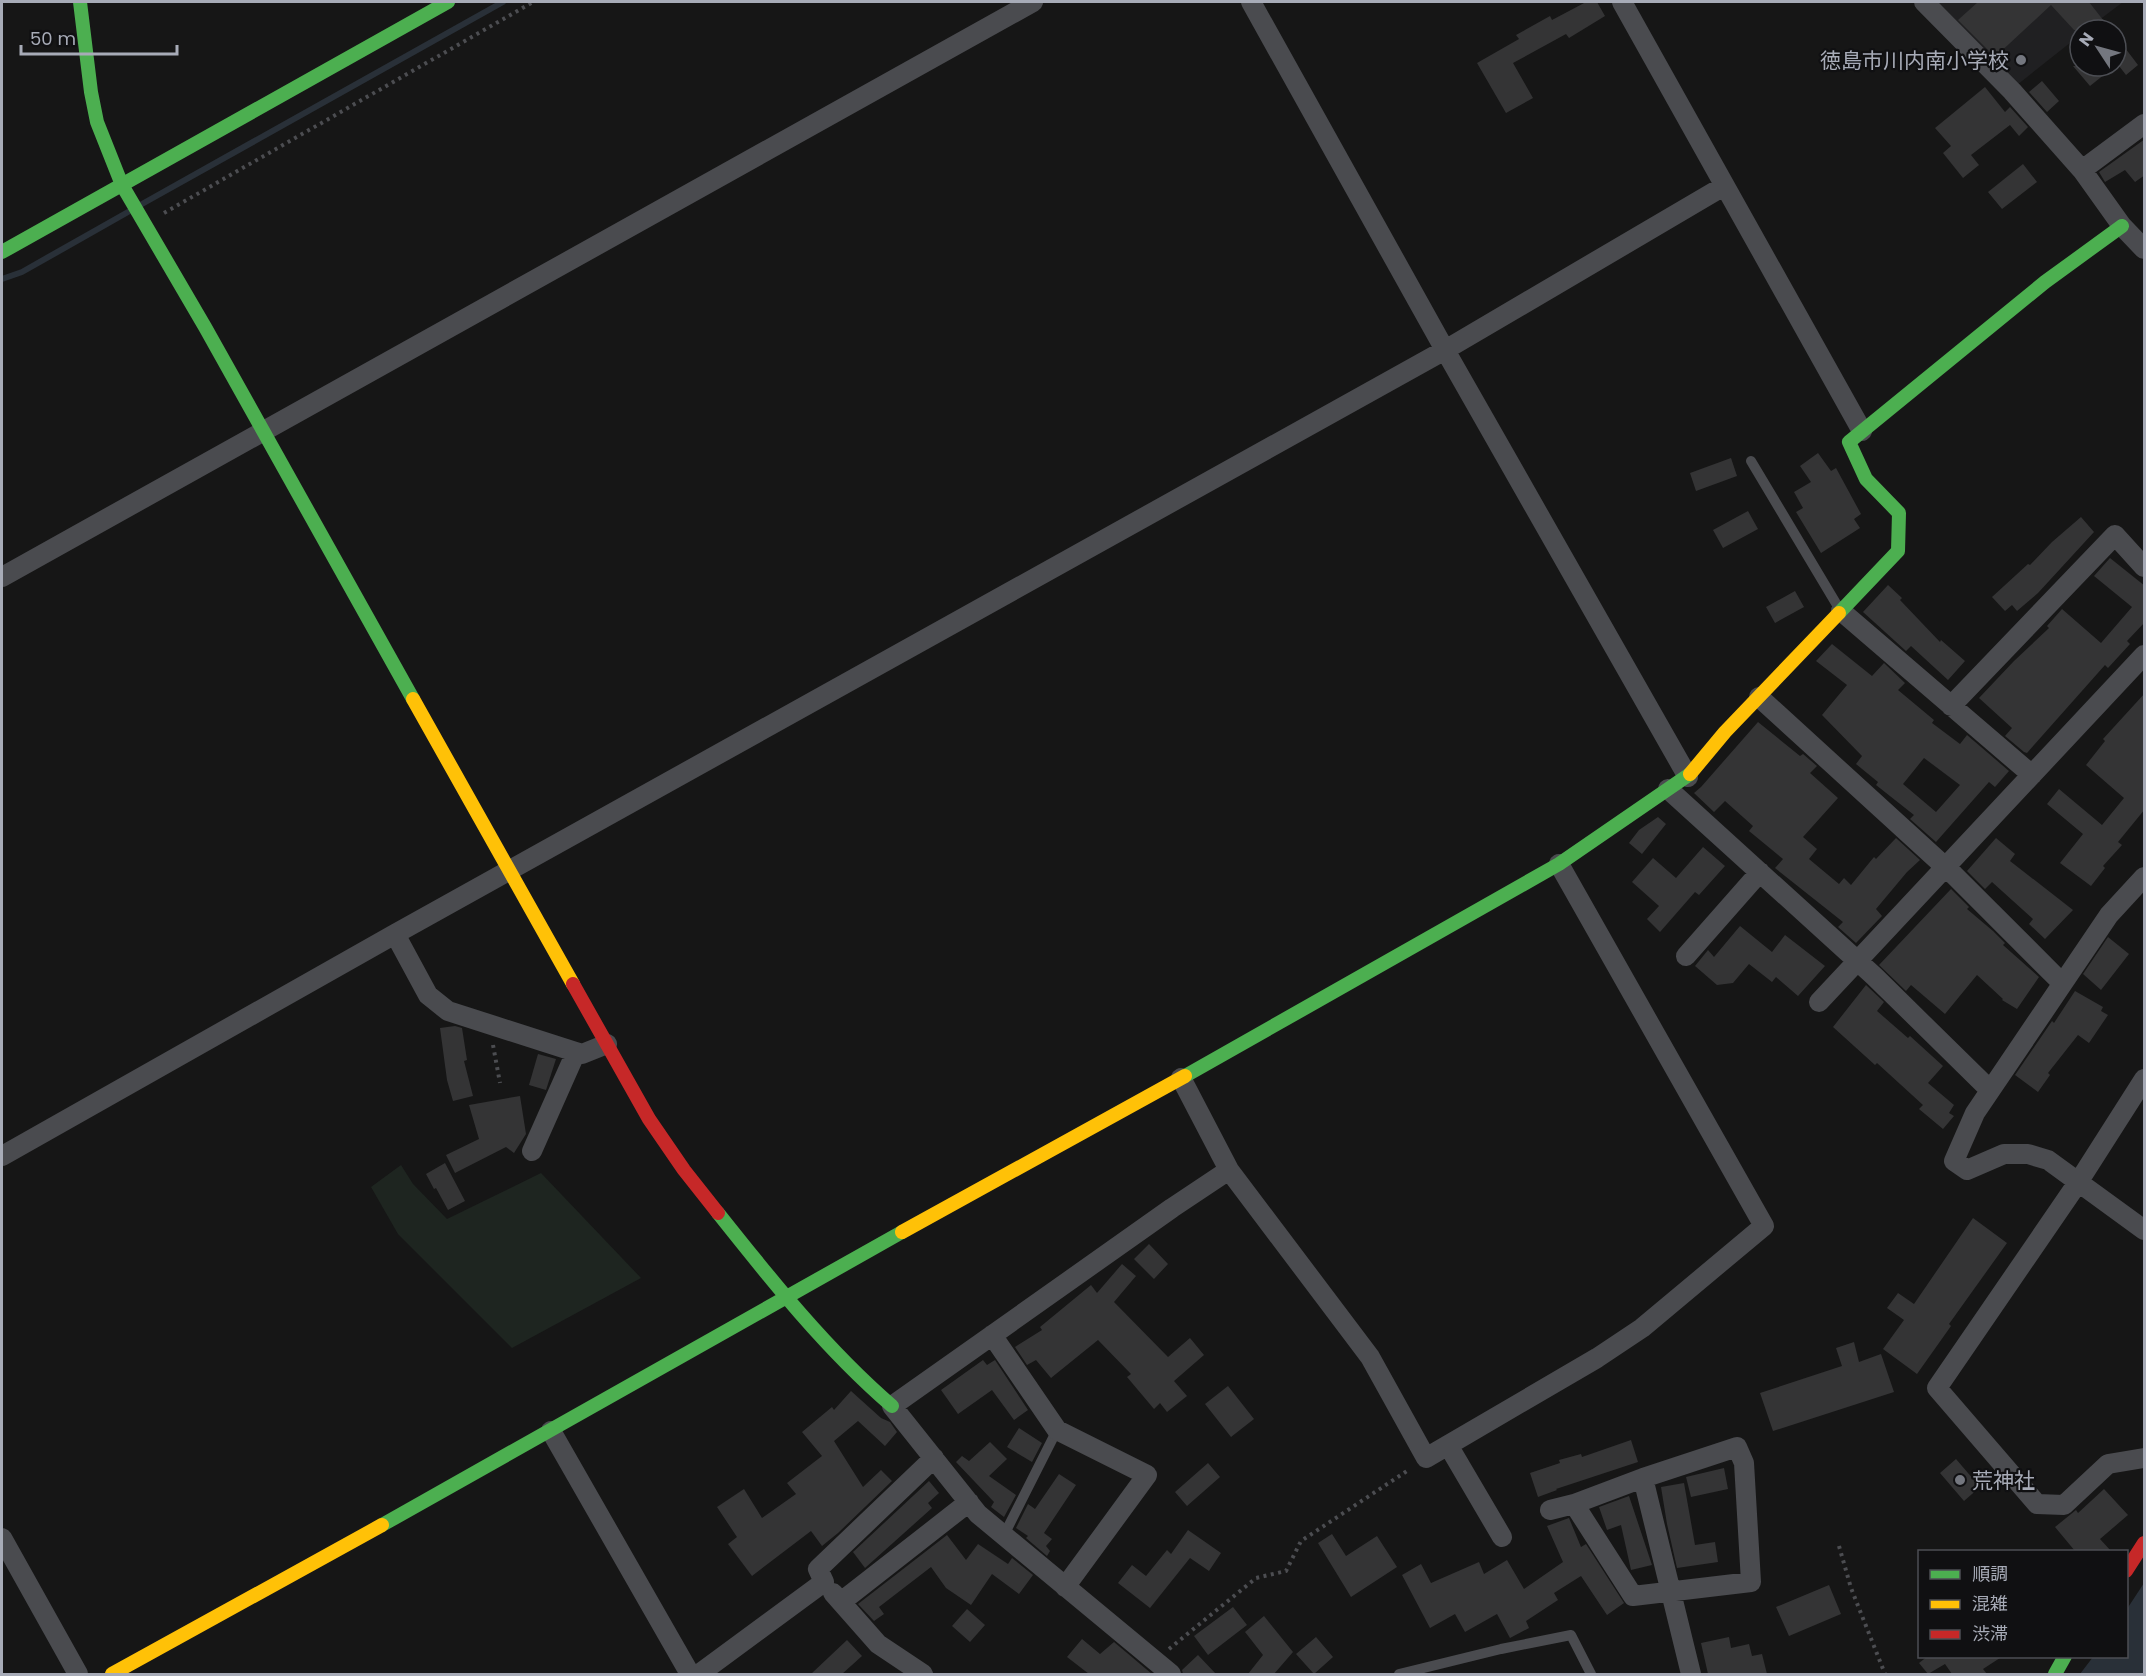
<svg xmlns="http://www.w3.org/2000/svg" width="2146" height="1676" viewBox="0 0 2146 1676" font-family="Poppins,'Noto Sans JP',sans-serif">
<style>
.built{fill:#202022}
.green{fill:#1e2520}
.water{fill:#293038}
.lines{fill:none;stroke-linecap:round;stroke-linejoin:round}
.stream{stroke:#293038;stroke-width:6}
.building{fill:#343435;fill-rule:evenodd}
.path{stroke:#4c4d51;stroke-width:4;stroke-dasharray:3 4.5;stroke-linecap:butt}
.lane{stroke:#4a4b4f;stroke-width:10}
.street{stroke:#4a4b4f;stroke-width:20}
.fast{stroke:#4caf50;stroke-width:14}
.slow{stroke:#ffc107;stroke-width:14}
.jam{stroke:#c62828;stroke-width:14}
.poi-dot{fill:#74777f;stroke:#101012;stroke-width:2}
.labels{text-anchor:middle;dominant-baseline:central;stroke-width:4.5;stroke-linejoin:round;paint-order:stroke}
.poi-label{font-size:21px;fill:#a7abb7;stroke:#101012;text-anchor:end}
</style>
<rect width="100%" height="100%" fill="#161616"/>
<path class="built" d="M1936 2H2123L2086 30H2080V35L2017 85Z"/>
<path class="green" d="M401 1165 413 1184 447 1219 541 1173 641 1278 512 1348 398 1234 371 1187Z"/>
<path class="water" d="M2144 1583V1674H2080L2093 1657 2126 1656 2127 1609Z"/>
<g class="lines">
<path class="stream" d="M142 204 503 2
M2 279 22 272 128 212"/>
</g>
<path class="building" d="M1586 2H1597L1605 16 1569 38 1566 34 1513 63 1533 98 1506 113 1477 63 1519 39 1516 35 1550 16 1552 20Z
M1978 2H2089L2111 30H2074L2051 5 1995 57 1958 20Z
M2116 36 2138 65 2126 75 2116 62Z
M2073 66H2115L2090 86Z
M2042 81 2059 101 2047 112 2029 92Z
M1985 87 2005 112 2010 107 2028 127 2019 136 2010 125 1971 155 1979 165 1963 178 1943 153 1951 146 1935 128Z
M2145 139V175L2135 182 2125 170 2105 182 2099 172Z
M2023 164 2037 182 2002 209 1988 192Z
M1818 453 1831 471 1836 468 1861 514 1854 519 1860 528 1821 553 1796 512 1803 508 1794 492 1811 482 1800 466Z
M1731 458 1737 476 1696 491 1690 473Z
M1748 511 1758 529 1723 548 1713 530Z
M2081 517 2094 532 2038 593 2017 611 2012 605 2005 611 1992 597 2028 564 2030 565 2052 542Z
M2110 558 2145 586V622L2127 641 2130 644 2108 668 2105 665 2027 753 2024 752 2005 736 2012 728 1979 698 2014 661 2049 628 2047 626 2062 609 2101 643 2132 607 2094 576Z
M1888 585 1902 598 1900 600 1940 642 1941 640 1965 661 1948 680 1911 646 1906 651 1863 612Z
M1795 591 1804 607 1775 623 1766 607Z
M1832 644 1872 676 1884 663 1905 683 1898 690 1934 720 1932 723 1960 744 1967 735 2009 771 1995 787 1989 782 1936 842 1910 819 1914 815 1876 785 1878 782 1856 764 1862 756 1822 715 1847 685 1816 661ZM1924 758 1960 785 1936 812 1903 784Z
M2145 693V809L2118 842 2122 845 2103 866 2105 868 2091 886 2060 863 2083 834 2047 804 2059 789 2102 825 2124 798 2086 765 2105 741 2103 739Z
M1758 722 1800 756 1803 754 1817 766 1810 773 1838 798 1803 837 1817 849 1809 859 1839 884 1844 878 1851 885 1874 857 1876 859 1896 838 1920 860 1907 872 1876 909 1882 916 1856 943 1838 927 1843 922 1775 868 1783 859 1749 831 1753 826 1725 801 1714 812 1694 793 1701 787Z
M1658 817 1666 824 1642 854 1629 843 1639 830Z
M1996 838 2015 854 2010 861 2073 910 2045 939 2029 924 2033 919 1992 882 1985 889 1967 871Z
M1703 847 1725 866 1699 895 1695 892 1660 932 1647 919 1659 906 1632 882 1653 858 1676 878Z
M1951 889 1969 907 1967 909 1993 931 2005 943 2003 945 2039 977 2017 1009 2002 1000 2003 999 1977 975 1945 1014 1911 985 1906 991 1879 965Z
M1740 926 1772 952 1785 935 1825 966 1798 996 1776 977 1772 982 1749 964 1733 983 1717 985 1695 966 1708 950 1714 957Z
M2108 937 2129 954 2101 990 2083 974Z
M1866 985 1884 1002 1877 1011 1908 1038 1910 1036 1943 1066 1928 1083 1954 1105 1949 1113 1954 1116 1943 1129 1919 1109 1923 1105 1877 1063 1875 1065 1833 1027Z
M2075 991 2103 1007 2101 1011 2108 1015 2089 1043 2078 1035 2048 1073 2050 1075 2038 1092 2015 1075 2052 1021 2054 1023Z
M455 1026 462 1028 467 1060 464 1061 473 1096 453 1101 447 1080 440 1028Z
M538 1054 556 1059 546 1090 529 1085Z
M520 1096 526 1134 514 1153 506 1147 455 1173 446 1155 479 1139 469 1105Z
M445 1163 465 1201 448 1210 436 1188 434 1189 426 1174Z
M1973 1218 2007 1243 1949 1324 1951 1326 1917 1374 1883 1349 1904 1320 1887 1308 1898 1293 1914 1304Z
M1149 1244 1168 1264 1154 1279 1134 1259Z
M1122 1264 1136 1276 1114 1302 1168 1357 1190 1338 1204 1355 1174 1381 1187 1396 1167 1412 1160 1403 1154 1409 1127 1377 1131 1374 1098 1340 1051 1378 1036 1360 1027 1365 1015 1347 1042 1330 1040 1327 1091 1285 1097 1293Z
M1854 1342 1859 1362 1881 1354 1894 1392 1773 1431 1760 1393 1842 1366 1836 1348Z
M983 1360 987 1365 995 1360 1028 1410 1014 1420 992 1390 958 1414 941 1390Z
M1228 1386 1254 1419 1231 1437 1205 1404Z
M851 1391 881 1418 890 1422 897 1432 885 1446 858 1421 834 1441 863 1487 881 1470 892 1481 838 1533 822 1546 811 1531 752 1576 728 1544 737 1537 717 1507 744 1489 762 1518 796 1494 787 1483 822 1456 802 1432 832 1407 834 1410Z
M1019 1428 1042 1443 1032 1462 1007 1447Z
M1631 1440 1638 1462 1556 1489 1557 1490 1538 1497 1530 1473 1560 1463 1559 1460 1581 1454 1582 1457Z
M990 1442 1007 1459 989 1476 1016 1495 1004 1517 991 1507 994 1502 956 1462 962 1456 969 1461Z
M1956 1459 1980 1487 1964 1501 1940 1473Z
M1208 1463 1220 1477 1187 1506 1175 1492Z
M1724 1468 1728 1489 1691 1497 1686 1477Z
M1059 1474 1076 1485 1044 1533 1052 1539 1046 1546 1050 1551 1047 1556 1026 1538 1028 1536 1016 1528 1028 1504 1035 1509Z
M929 1481 939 1493 928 1503 932 1508 865 1568 853 1552Z
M1684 1483 1695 1545 1715 1542 1718 1562 1677 1568 1667 1524 1661 1487Z
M2104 1489 2128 1515 2100 1539 2111 1551H2075L2055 1527 2076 1510 2078 1513Z
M1629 1496 1652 1565 1631 1570 1621 1525 1607 1530 1599 1507Z
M1569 1518 1581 1547 1586 1544 1624 1603 1607 1615 1581 1576 1554 1593 1558 1600 1526 1621 1529 1628 1510 1638 1497 1614 1465 1632 1455 1614 1430 1628 1402 1575 1421 1564 1431 1583 1479 1562 1484 1574 1507 1560 1524 1589 1563 1562 1547 1526Z
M1188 1530 1221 1553 1209 1571 1190 1558 1150 1608 1118 1583 1132 1565 1146 1576 1167 1550 1171 1554Z
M1332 1534 1346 1556 1377 1536 1397 1567 1351 1597 1318 1543Z
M947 1535 966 1560 978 1544 1008 1564 1012 1558 1033 1575 1019 1594 992 1574 971 1605 946 1588 931 1567 879 1607 884 1614 874 1621 858 1604Z
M1829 1585 1841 1614 1789 1636 1776 1607Z
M1233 1607 1247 1625 1208 1655 1194 1636Z
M967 1609 985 1625 970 1642 952 1626Z
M1264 1616 1293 1652 1274 1674H1248L1263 1655 1245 1632Z
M1316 1637 1333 1657 1314 1674 1296 1654Z
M1729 1637 1731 1648 1749 1644 1752 1656 1762 1654 1767 1674H1708L1701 1643Z
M1082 1639 1100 1654 1114 1642 1152 1674H1089L1067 1657Z
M847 1640 862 1656 842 1674H811Z
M1198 1655 1216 1674H1183L1182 1670Z
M1928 1656H2003L1983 1669 1987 1674H1952L1945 1664 1928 1674 1919 1663Z"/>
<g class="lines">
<path class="path" d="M164 213 533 2
M493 1045 500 1083
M1839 1546 1851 1588 1885 1674
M1169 1649 1256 1578 1286 1571 1301 1541 1410 1469"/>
<path class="lane" d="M1751 461 1840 610
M1004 1535 1057 1430
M1399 1674 1501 1649 1571 1635 1591 1674"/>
<path class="street" d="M1251 2 1445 350 1688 777
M1622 2 1862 431
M1924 2 2012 91 2082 170 2122 226 2144 249
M2082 170 2144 124
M2 577 1033 2
M1841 611 2032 775
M1759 697 1954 875 2062 983
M1951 706 2115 535 2144 567
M1668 789 1874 976 1990 1090
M2144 877 2109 915 1975 1113 1954 1161 1967 1170 2004 1154H2028L2048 1160 2144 1230
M395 934 428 995 448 1011 582 1054 607 1044
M1686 956 1760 872
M1819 1002 2144 655
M1181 1078 1229 1170
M2144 1079 2079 1181 1937 1388 2037 1504 2064 1505 2108 1464 2144 1458
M532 1151 576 1052
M2 1156 395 934 1445 350 1724 186
M992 1335 1057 1430 1147 1475 1065 1587
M551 1431 690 1674
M1448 1445 1502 1537
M1643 1478 1574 1504 1633 1596 1751 1582 1744 1463 1737 1447 1643 1478 1691 1674
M1550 1510 1574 1504
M2 1538 78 1674
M833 1593 878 1644 923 1674
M841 1602 969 1502
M699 1674 824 1582 818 1569 934 1458
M1171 1674 978 1514 892 1406 1172 1208 1229 1170 1370 1357 1426 1458 1597 1358 1642 1328 1764 1226 1559 864"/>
<path class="fast" d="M80 2 91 92 97 122 122 185 205 327 413 699
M2 252 448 2
M1839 613 1898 551 1899 513 1866 479 1849 442 2045 282 2122 226
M1185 1076 1559 864 1690 774
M718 1213C772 1281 826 1349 892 1406
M382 1525 902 1232
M2055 1674 2065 1656"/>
<path class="slow" d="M413 699 573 984
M1690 774 1725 732 1839 613
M902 1232 1185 1076
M112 1674 382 1525"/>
<path class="jam" d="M573 984 649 1119 684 1170 718 1213
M2126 1571 2144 1543"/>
</g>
<g class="poi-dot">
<circle cx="2021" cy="60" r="6"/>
<circle cx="1960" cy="1480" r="6"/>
</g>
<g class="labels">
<g class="poi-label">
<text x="2009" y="60">徳島市川内南小学校</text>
<text x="1972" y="1480" text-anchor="start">荒神社</text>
</g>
</g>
<rect width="2146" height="1676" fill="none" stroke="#a7abb7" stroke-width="6"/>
<rect x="1918" y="1550" width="210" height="108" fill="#101012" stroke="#4c4e54" stroke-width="1.5"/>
<rect x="1930" y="1570" width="30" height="9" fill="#4caf50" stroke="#4c4e54" stroke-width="1.5"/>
<text x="1972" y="1580" font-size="18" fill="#a7abb7">順調</text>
<rect x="1930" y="1600" width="30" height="9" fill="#ffc107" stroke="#4c4e54" stroke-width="1.5"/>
<text x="1972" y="1610" font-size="18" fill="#a7abb7">混雑</text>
<rect x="1930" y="1630" width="30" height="9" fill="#c62828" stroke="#4c4e54" stroke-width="1.5"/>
<text x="1972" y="1640" font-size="18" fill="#a7abb7">渋滞</text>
<g transform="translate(2098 48) rotate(306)"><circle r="28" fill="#101012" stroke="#4c4e54" stroke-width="1.5"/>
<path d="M0-4.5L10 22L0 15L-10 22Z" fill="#74777f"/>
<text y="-9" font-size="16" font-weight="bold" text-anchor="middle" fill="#a7abb7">N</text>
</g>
<path d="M21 45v9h156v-9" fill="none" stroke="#a7abb7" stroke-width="3"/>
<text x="30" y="45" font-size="18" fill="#a7abb7" stroke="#101012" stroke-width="4.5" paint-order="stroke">50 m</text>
</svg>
